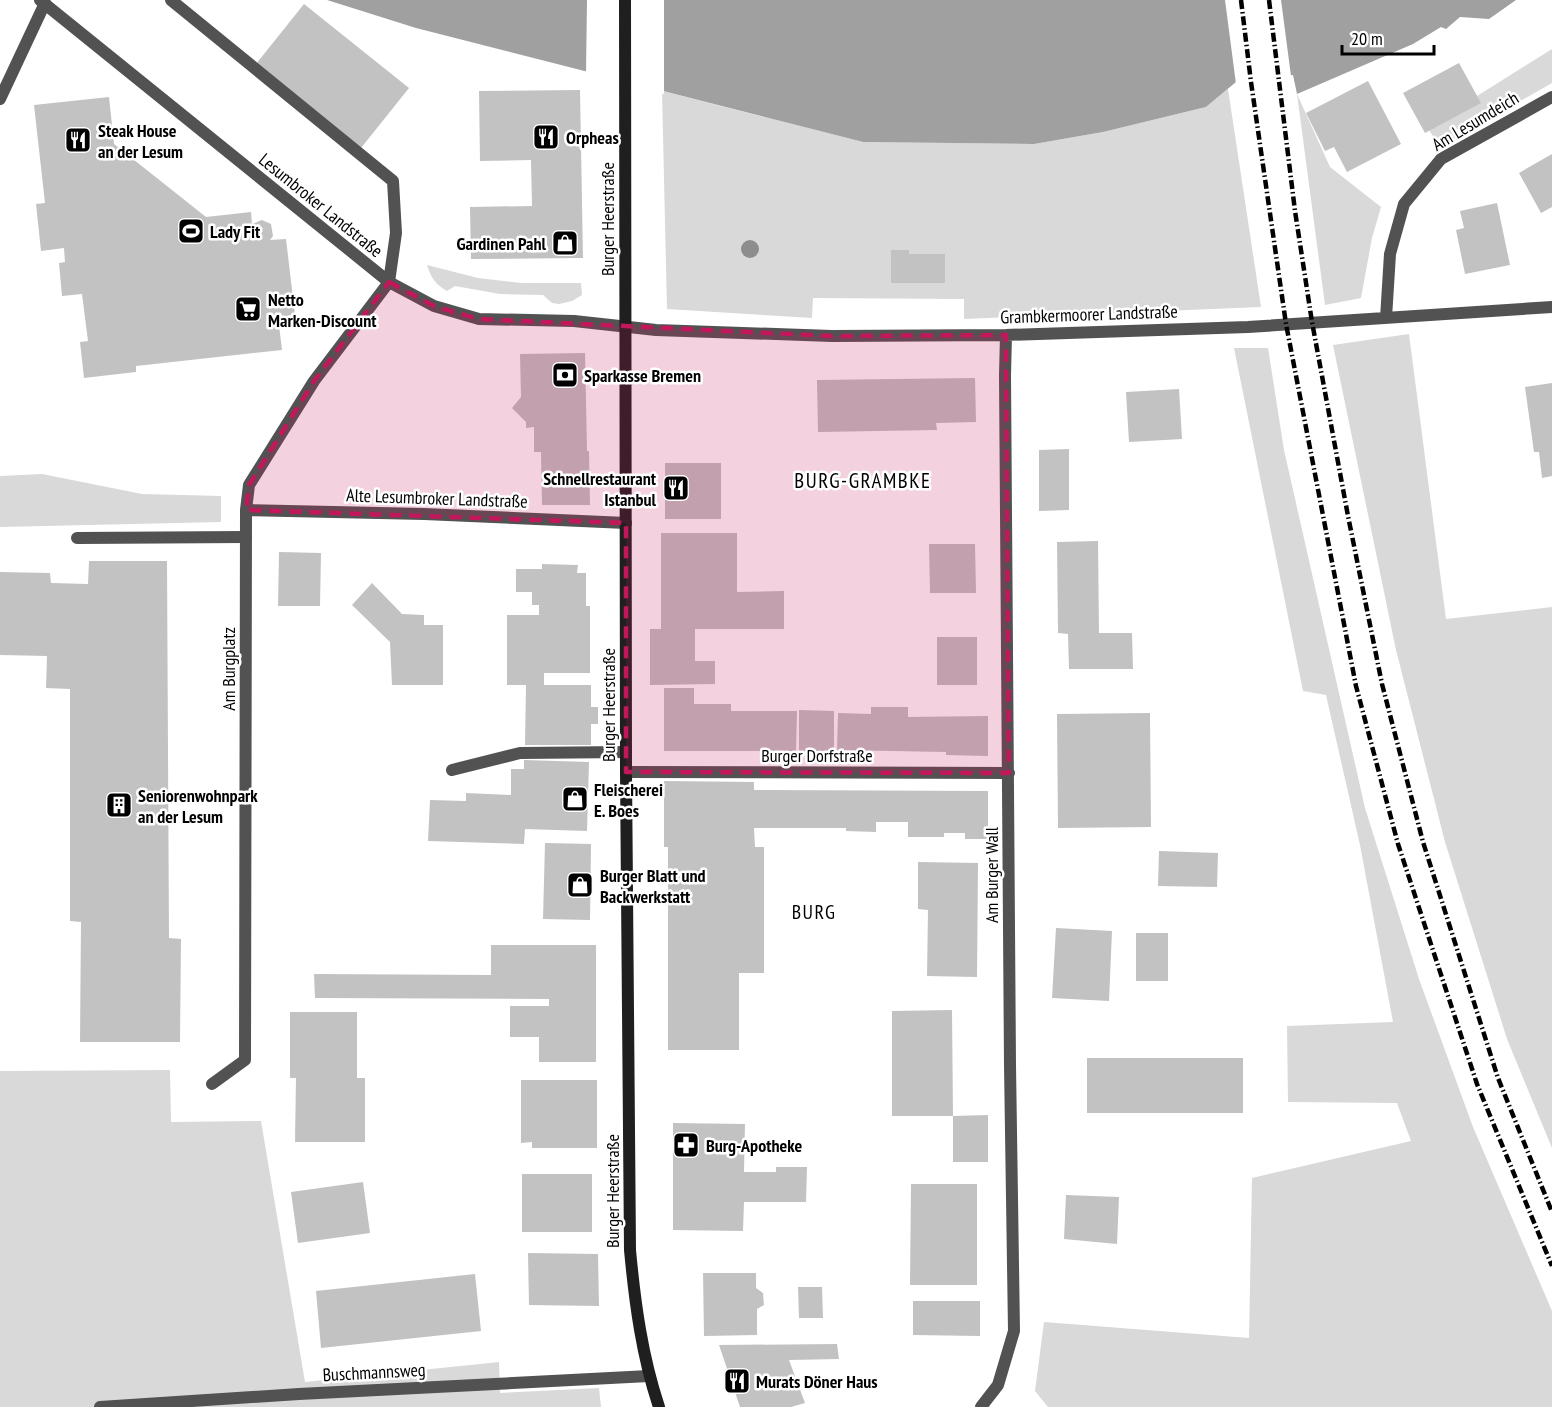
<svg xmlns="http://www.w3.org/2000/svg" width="1552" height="1407" viewBox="0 0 1552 1407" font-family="'PT Sans Narrow',sans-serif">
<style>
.green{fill:#d9d9d9}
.water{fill:#a0a0a0}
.pier{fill:#fff}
.building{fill:#c2c2c2}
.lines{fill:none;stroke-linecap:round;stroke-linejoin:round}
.service{stroke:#525252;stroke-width:12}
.minor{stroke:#525252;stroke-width:12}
.secondary{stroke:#1f1f1f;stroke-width:12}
.rail{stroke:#000;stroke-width:4.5;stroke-dasharray:9 3 1.5 3;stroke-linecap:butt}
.tree{fill:#8d8d8d}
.marked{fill:#c2185b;fill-opacity:0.2;stroke:#c2185b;stroke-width:4.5;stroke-dasharray:12 8;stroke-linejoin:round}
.labels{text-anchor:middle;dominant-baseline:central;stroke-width:5;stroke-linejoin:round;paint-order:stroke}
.street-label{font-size:18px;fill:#000;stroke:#fff}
.poi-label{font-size:18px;font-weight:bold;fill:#000;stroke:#fff;text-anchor:start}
.neighbourhood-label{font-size:20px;letter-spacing:1.5px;fill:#000;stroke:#fff}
.quarter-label{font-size:21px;letter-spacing:1.5px;fill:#000;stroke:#fff}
</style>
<rect width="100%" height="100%" fill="#fff"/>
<path class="green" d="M1552 49V83L1440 147 1429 130 1480 102 1477 96Z
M1228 89 1261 307 964 319V299L813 298 812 318 667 309 662 91 863 142 1034 144 1103 132 1206 107Z
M1297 94 1330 167 1381 207 1372 238 1361 298 1325 305Z
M427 265 478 278 522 283H581L582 295 572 301 559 304 552 303 543 295 500 294 455 286 447 291C435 284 431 278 427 265Z
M1409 334 1446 619 1552 607V1148L1507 1039 1445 842 1396 650 1333 345Z
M1234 348H1268L1284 450 1365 808 1419 979 1473 1127 1552 1311V1407H1048L1035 1391 1044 1322 1249 1338 1252 1178 1411 1141 1397 1103 1288 1102 1287 1026 1393 1022 1360 845 1326 695 1303 691Z
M42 474 142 494 221 496V522L0 527V476Z
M170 1070 171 1122 261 1121 305 1382 499 1362 500 1393 599 1388 601 1407H0V1071Z"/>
<path class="water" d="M327 0H1516L1489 19 1460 17 1446 29 1441 27 1413 44 1297 94 1293 75 1236 82 1206 107 1103 132 1034 144 863 142 416 28Z"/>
<path class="pier" d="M587 0H664V94L586 73Z
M1225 0H1281L1291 76 1236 84Z"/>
<path class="building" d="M304 4 409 88 361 148 256 64Z
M1459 63 1481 103 1425 133 1403 93Z
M1368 81 1401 144 1347 172 1334 147 1325 151 1306 113Z
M580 90 583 258 471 259 470 207 532 206 531 160 480 161 479 91Z
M109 97 114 144 206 217 251 212 252 224 262 220 271 224 273 236 270 240 286 239 295 315 278 317 282 350 136 366V372L84 378 80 342 88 341 82 294 62 296 59 263 65 262 64 248 41 251 36 204 45 203 34 105Z
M1552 154V207L1541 213 1519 173Z
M1497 203 1510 265 1465 274 1456 230 1464 228 1460 211Z
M891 250H909V254H945V283H891Z
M585 353 587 451H589L590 505H542L541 452H534V427L526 428V422L512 408 521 397 520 354Z
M975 378 976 422 936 423 937 430 818 432 817 380Z
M1552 383V476L1542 478 1539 452H1534L1525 387Z
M1179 389 1182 439 1129 442 1126 392Z
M1069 449V510L1039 511V450Z
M665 463H721V519H665Z
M661 533H737V592L784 591V629H695V661H715V684L650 685V629H661Z
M1098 541 1099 633H1132L1133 669H1069L1068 634 1058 633 1057 542Z
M929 544H975L976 593H930Z
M279 552 321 553 320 606H278Z
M89 561H167L169 938 181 939 180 1042H80L81 922 70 921V689L46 688 47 656 0 655V572L50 573 51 583 88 584Z
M542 564 578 565 577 573H586V606H590V673H544V685H591V707H598V724H591V745H525L526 685H507V615H539V605H532V592H516V569H542Z
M372 583 402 614 424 615V625H443V685H392L390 642 352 605Z
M937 637H977V685H937Z
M664 688H694V704H731V711H797L796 751H664Z
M871 707H908V717L988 716V756L946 755V752L837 750 838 713 871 714Z
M799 710 834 711V752L799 751Z
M1150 713 1151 827 1058 828 1057 714Z
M524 760 589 762 587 831 525 829 524 844 428 841 430 800 466 801V793L511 795V769H524Z
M664 781 754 782V790L988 791V839H965V833H944V837H908V822H876V832L846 831V828H754L755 847H764V973H739V1050H668V847H664Z
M545 843 591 844 590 920 543 919Z
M1159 851 1218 853 1217 887 1158 886Z
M918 862 978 863 977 977 927 976 928 910 918 909Z
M1056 928 1112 931 1109 1001 1052 998Z
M1136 933H1168V981H1136Z
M491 945H596V1062H539V1037H510V1006H549V999L315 998 314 974 491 975Z
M952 1010 953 1116H892V1011Z
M290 1012H357V1078H365V1142H295L296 1078H290Z
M1087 1058H1243V1113H1087Z
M521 1080H597V1148H532V1142L521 1143Z
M988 1115V1162H953V1116Z
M673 1123 745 1124 744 1172H776V1167H807L806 1202H744L743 1231 673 1230Z
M522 1174H592V1232H522Z
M363 1182 370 1233 298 1243 291 1192Z
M911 1184H977V1285H910Z
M1066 1195 1119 1197 1117 1244 1064 1239Z
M528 1253 598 1254 599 1306 529 1305Z
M703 1273H756V1288L763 1293 764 1305 757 1309V1335L704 1336Z
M475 1274 481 1331 321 1348 316 1291Z
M798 1287H822L823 1318H799Z
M913 1301H980V1336L913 1335Z
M837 1344 839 1359 789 1360 805 1403 791 1407H740L719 1345Z"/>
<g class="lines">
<path class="service" d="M171 0 393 181 396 233 389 282
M0 99 45 3
M77 538 246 537
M452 770 520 753 626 752
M100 1407 299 1394 649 1376"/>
<path class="minor" d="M40 0 389 282 434 306 479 319 574 321 656 330 832 336 1006 335 1248 327 1552 307
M1386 318 1390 254 1404 204 1441 159 1552 97
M246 510 424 514 626 523
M626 772 1009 773
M212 1084 245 1060 246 510 249 485 314 381 389 282
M981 1407 998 1385 1014 1331 1010 1065 1005 375 1006 335"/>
<path class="secondary" d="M625 0 626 772 630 1250C635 1304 642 1356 659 1407"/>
<path class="rail" d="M1241 0 1251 82 1286 324 1356 686 1398 844 1477 1084 1552 1266
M1269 0 1295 211 1312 322 1348 516 1382 684 1423 842 1498 1078 1552 1212"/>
</g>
<circle class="tree" cx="750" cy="249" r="9"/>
<path class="marked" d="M389 282 434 306 479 319 832 336 1006 335 1009 773 626 772V523L246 510 249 485 314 381Z"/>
<defs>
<symbol id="restaurant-square" viewBox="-11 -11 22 22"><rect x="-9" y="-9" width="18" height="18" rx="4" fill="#000" stroke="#fff"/><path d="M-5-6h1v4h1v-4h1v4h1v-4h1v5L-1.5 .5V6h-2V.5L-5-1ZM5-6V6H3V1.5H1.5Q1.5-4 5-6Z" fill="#fff"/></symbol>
<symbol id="stadium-square" viewBox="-11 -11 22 22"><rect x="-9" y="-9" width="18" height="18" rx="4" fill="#000" stroke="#fff"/><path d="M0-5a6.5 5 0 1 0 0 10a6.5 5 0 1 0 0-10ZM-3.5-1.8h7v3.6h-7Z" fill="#fff"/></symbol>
<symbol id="shop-square" viewBox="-11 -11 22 22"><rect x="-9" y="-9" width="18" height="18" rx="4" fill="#000" stroke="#fff"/><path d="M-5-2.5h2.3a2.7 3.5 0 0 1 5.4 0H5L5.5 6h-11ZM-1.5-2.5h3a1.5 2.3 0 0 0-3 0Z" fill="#fff"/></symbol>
<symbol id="supermarket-square" viewBox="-11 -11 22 22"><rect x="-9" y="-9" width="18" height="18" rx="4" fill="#000" stroke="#fff"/><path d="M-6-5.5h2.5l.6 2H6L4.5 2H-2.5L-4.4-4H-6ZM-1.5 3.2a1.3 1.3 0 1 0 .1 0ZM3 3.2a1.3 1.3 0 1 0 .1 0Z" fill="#fff"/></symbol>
<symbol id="bank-square" viewBox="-11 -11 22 22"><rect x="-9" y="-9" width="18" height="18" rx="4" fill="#000" stroke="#fff"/><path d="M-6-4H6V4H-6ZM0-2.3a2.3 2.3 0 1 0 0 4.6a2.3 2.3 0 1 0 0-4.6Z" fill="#fff"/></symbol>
<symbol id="building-square" viewBox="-11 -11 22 22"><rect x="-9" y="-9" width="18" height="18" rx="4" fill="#000" stroke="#fff"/><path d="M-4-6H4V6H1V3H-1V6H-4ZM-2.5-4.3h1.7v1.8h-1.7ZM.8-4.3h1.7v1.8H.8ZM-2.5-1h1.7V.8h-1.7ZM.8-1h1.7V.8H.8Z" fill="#fff"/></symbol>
<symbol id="pharmacy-square" viewBox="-11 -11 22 22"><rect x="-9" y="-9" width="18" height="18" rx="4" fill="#000" stroke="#fff"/><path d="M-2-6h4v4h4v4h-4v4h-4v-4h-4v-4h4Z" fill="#fff"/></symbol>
</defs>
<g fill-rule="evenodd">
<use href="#restaurant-square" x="531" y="122" width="30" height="30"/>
<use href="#restaurant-square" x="63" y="125" width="30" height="30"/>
<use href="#stadium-square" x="176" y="216" width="30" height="30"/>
<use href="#shop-square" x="550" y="228" width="30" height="30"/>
<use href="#supermarket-square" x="233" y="294" width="30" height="30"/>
<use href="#bank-square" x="550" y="360" width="30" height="30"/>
<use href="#restaurant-square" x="661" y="473" width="30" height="30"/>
<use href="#shop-square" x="560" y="784" width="30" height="30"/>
<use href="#building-square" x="104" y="790" width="30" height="30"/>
<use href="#shop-square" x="565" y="870" width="30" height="30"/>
<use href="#pharmacy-square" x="671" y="1130" width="30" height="30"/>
<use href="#restaurant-square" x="722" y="1366" width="30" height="30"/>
</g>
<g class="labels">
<g class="street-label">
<text transform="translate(1475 121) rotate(-31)">Am Lesumdeich</text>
<text transform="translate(321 205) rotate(39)">Lesumbroker Landstraße</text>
<text transform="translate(607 219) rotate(-90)">Burger Heerstraße</text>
<text transform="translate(1089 314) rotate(-2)">Grambkermoorer Landstraße</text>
<text transform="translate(437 498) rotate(2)">Alte Lesumbroker Landstraße</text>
<text transform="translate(228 669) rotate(-90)">Am Burgplatz</text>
<text transform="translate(608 705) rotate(-90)">Burger Heerstraße</text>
<text x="817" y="755">Burger Dorfstraße</text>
<text transform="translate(991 875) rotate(-90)">Am Burger Wall</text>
<text transform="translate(612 1191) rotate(-90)">Burger Heerstraße</text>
<text transform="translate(374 1372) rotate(-3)">Buschmannsweg</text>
</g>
<g class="poi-label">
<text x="98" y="130">Steak House<tspan x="98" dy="21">an der Lesum</tspan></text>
<text x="566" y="137">Orpheas</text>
<text x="210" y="231">Lady Fit</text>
<text x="546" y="243" text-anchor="end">Gardinen Pahl</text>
<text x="268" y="299">Netto<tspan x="268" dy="21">Marken-Discount</tspan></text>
<text x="584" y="375">Sparkasse Bremen</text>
<text x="656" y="478" text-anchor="end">Schnellrestaurant<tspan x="656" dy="21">Istanbul</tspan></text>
<text x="594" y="789">Fleischerei<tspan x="594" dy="21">E. Boes</tspan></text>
<text x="138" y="795">Seniorenwohnpark<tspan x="138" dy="21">an der Lesum</tspan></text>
<text x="600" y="875">Burger Blatt und<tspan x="600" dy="21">Backwerkstatt</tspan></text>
<text x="706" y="1145">Burg-Apotheke</text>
<text x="756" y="1381">Murats Döner Haus</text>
</g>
<g class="neighbourhood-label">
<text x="814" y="912">BURG</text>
</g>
<g class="quarter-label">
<text x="863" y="480">BURG-GRAMBKE</text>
</g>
</g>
<path d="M1342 45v9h92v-9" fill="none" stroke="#000000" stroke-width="3"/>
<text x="1351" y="45" font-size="18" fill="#000000" stroke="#ffffff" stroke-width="4.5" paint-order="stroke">20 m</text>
</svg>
